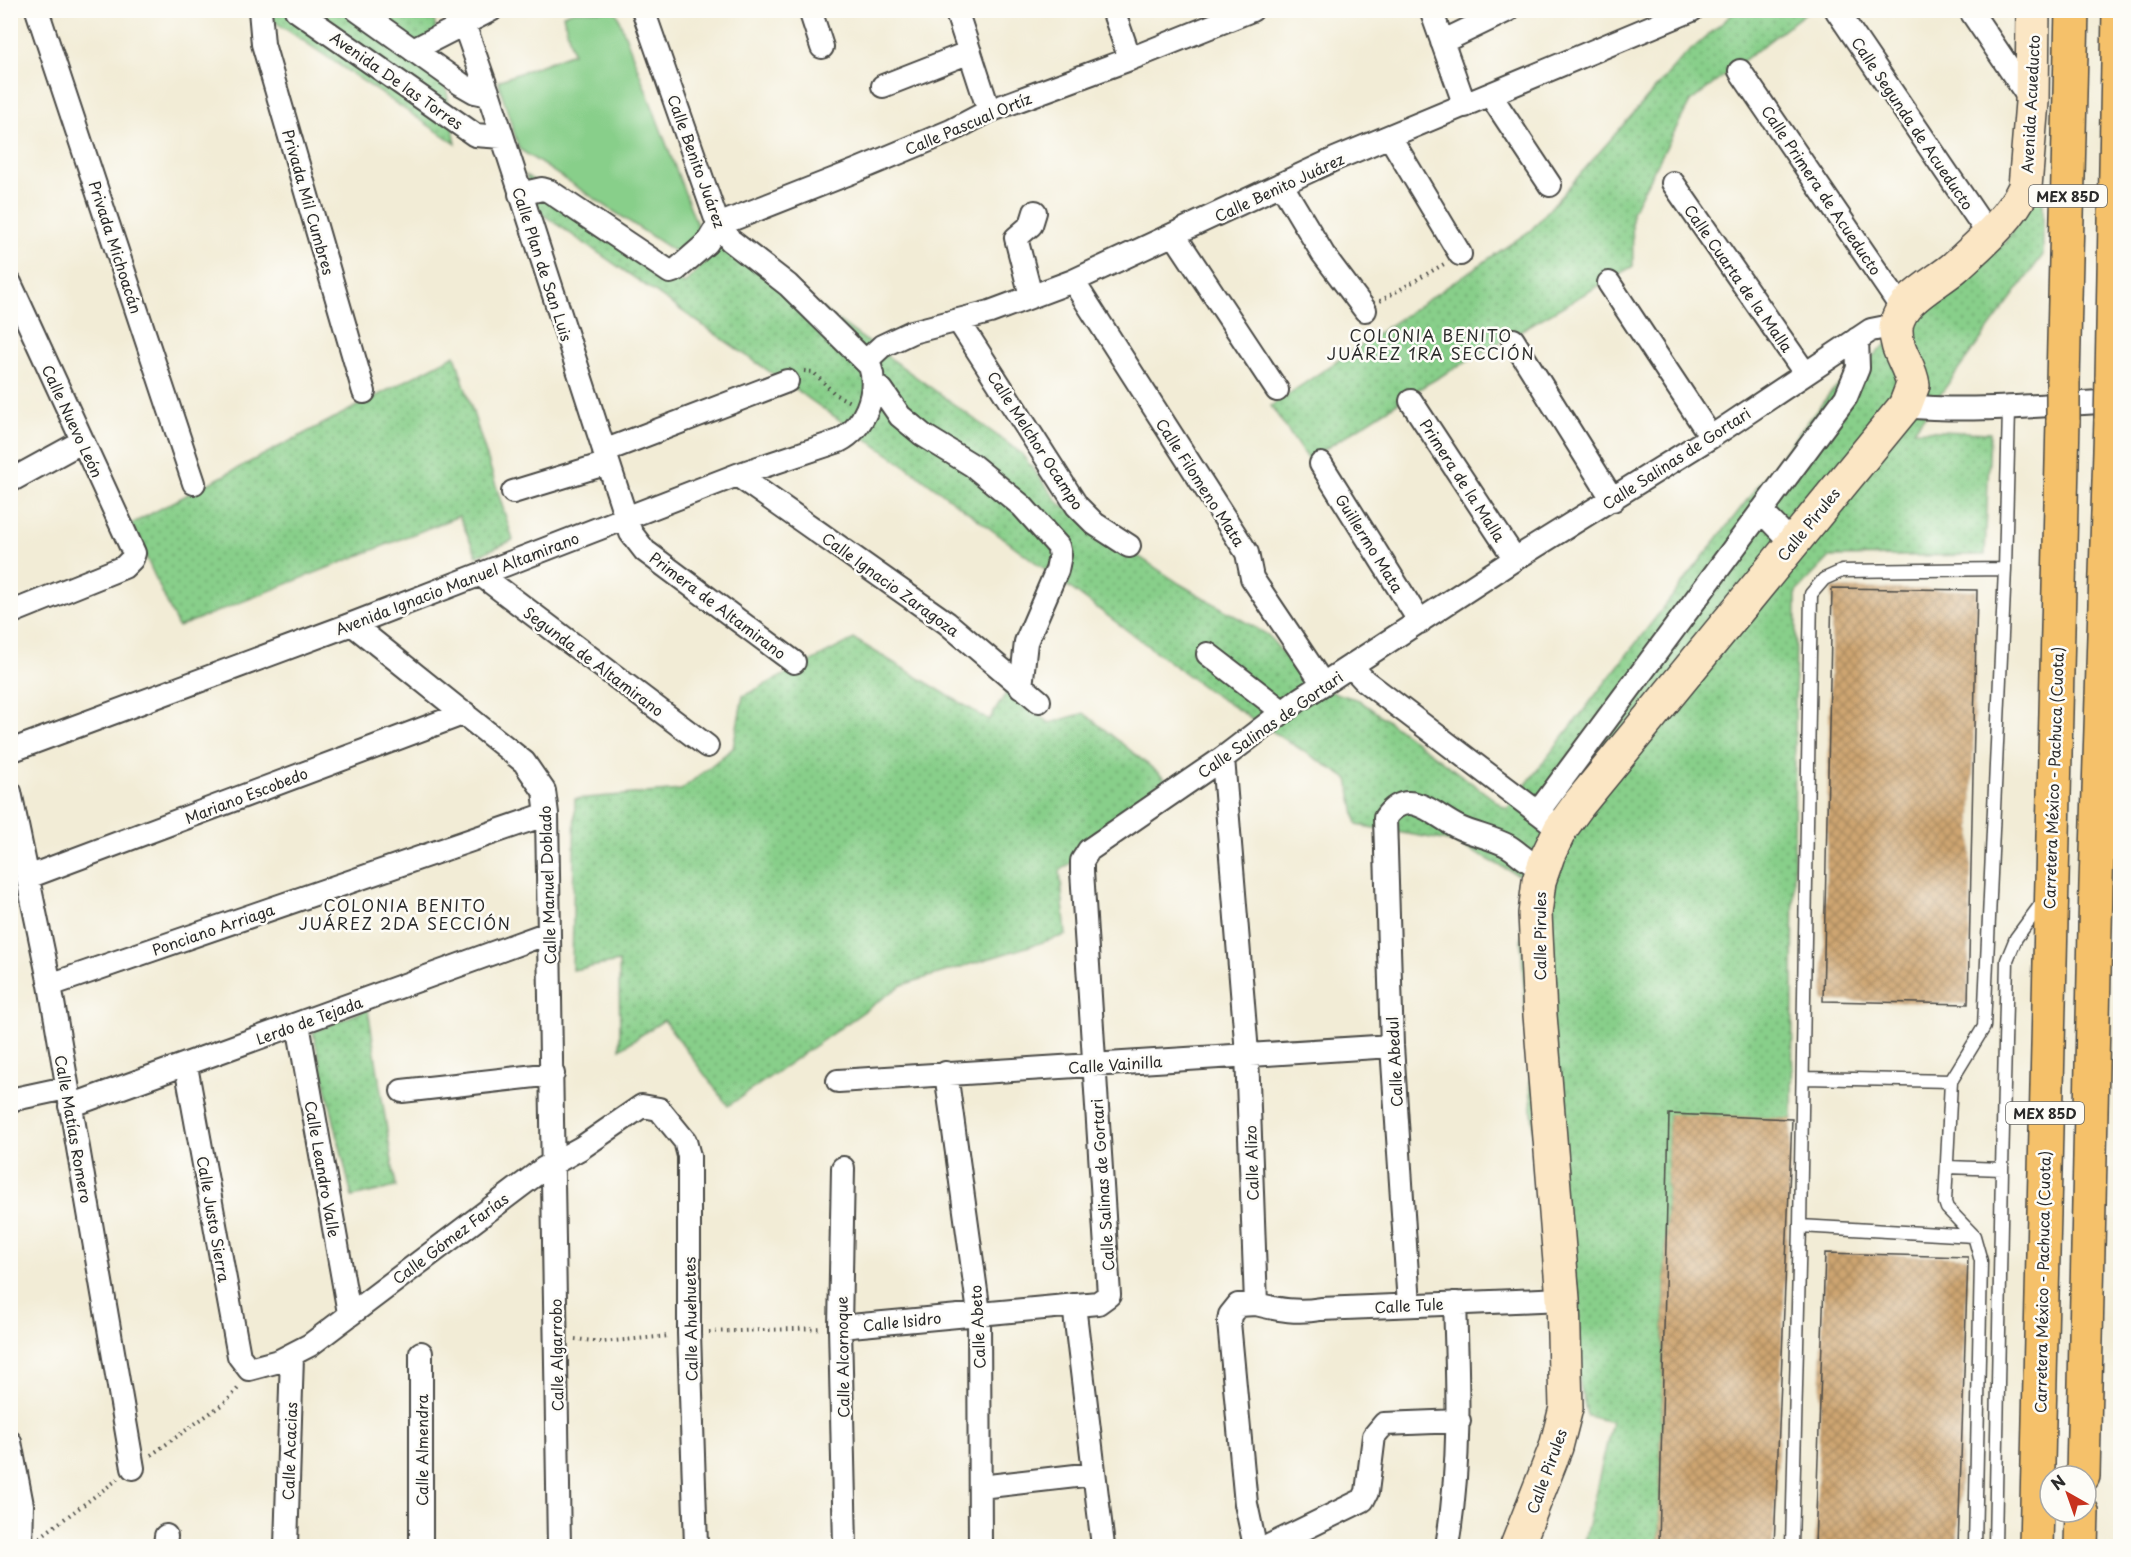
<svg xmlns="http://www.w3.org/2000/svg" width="2131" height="1557" viewBox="0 0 2131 1557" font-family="'Playpen Sans',sans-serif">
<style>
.grass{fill:url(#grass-dots);stroke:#5a7d5a;stroke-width:1.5}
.park{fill:#88cf8a;stroke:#5a7d5a;stroke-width:1.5}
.building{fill:url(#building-cross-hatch)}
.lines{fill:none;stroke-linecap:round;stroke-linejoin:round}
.lane-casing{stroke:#494845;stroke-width:15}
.street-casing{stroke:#494845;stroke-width:26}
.secondary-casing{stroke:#494845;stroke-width:36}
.highway-casing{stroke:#494845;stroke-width:36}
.path{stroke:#494845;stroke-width:4;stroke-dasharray:1.5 4.5;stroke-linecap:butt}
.lane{stroke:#fff;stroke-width:12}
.street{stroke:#fff;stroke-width:22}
.secondary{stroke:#fbe6c4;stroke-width:33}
.highway{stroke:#f5c16b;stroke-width:33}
.highway-bridge-casing{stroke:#494845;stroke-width:36;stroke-linecap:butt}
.highway-bridge{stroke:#f5c16b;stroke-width:33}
.labels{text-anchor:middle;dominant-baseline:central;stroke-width:5;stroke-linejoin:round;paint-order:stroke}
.shield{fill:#fdfcf7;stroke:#6a6a68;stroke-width:1.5}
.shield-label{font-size:14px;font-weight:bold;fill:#2b2b2b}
.street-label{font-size:15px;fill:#2b2b2b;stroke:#fdfcf7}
.neighbourhood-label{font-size:16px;letter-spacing:1.5px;fill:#2b2b2b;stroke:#fdfcf7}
</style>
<defs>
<pattern id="grass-dots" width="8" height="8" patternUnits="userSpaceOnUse" patternTransform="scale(1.5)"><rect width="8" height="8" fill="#88cf8a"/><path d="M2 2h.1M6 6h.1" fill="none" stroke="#6fa871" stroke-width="1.8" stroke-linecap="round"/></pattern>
<pattern id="building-cross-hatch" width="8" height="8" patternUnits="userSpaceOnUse" patternTransform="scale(1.5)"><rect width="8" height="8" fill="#cea571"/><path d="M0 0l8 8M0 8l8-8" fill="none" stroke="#a7875d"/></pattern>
</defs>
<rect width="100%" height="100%" fill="#fdfcf7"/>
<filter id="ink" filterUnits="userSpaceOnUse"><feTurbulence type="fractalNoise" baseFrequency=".0167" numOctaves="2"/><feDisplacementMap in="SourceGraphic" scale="12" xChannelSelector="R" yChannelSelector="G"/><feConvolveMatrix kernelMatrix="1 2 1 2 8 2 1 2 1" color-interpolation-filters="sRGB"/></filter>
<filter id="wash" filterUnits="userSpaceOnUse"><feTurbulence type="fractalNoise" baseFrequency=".008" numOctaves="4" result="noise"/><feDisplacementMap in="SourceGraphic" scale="24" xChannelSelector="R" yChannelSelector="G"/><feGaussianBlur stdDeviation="1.35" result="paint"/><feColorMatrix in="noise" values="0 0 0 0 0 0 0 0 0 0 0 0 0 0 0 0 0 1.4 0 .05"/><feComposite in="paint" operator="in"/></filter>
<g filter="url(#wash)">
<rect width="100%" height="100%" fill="#f2ecd6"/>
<path class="grass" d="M430 10 433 13 456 144 259 11Z
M1736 11H1808L1690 102 1632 212 1633 266 1424 386 1308 460 1271 406 1531 230 1683 57Z
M526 175 684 284 727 240 1021 453 1059 503 1180 584 1268 635 1308 685 1359 700 1507 809 1831 392 2005 242 2043 185V255L1914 430 1990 433 1985 555 1830 557 1796 592 1792 1119 1669 1115 1659 1542H1619V1546H1583L1612 1422 1587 1416 1537 1188 1521 941 1530 881 1454 842 1357 825 1348 779 1210 692 910 469 538 211Z
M455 355 513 540 477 556 459 516 178 627 131 524Z
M854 639 989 720 1007 692 1050 723 1084 713 1172 784 1060 871 1066 935 902 985 728 1106 664 1020 620 1049 619 962 572 970 575 799 681 790 733 748 743 696Z
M368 1009 396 1187 352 1197 313 1032Z"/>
<path class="park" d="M574 11H616L700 233 680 255 519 149 498 81 573 53 563 15Z"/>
<g id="blocks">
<path class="building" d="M1832 588 1977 590 1968 1004 1823 1001Z
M1669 1114 1792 1119 1774 1546H1659Z
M1825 1253 1968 1257 1958 1546H1815Z"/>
</g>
</g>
<g filter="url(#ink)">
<use href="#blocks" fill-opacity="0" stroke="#494845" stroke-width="1.5"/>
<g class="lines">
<defs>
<path id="lane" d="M1804 1078 1951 1081
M1947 1167 2002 1169 1995 1546
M2002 1169 2007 960 2016 938 2044 900
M1800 1226 1811 594 1824 579 1842 571 2005 569
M1792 1546 1800 1226 1974 1236
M1975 1546 1981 1261 1974 1236 1947 1208 1945 1202 1951 1081 1984 1027 2005 569 2009 410"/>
<path id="street" d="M37 10 194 483
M260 10 263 44 364 392
M296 10 475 135 502 137
M357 10 461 84 475 92 489 95
M459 10 489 95 631 533 645 551 794 662
M810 10 822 47
M956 10 989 111
M1113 10 1130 59
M1431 10 1465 106
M1970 10 2032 102
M1837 11 1989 235
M1442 42 1508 10
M413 50 491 10
M1740 71 1903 310
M883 86 970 52
M1491 96 1550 185
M1390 137 1460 254
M1673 183 1805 373
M1281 184 1323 254 1365 310
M520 194 542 189 549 191 670 272 676 270 707 243 718 225
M718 225 855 171 951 131 989 111 1130 59 1252 10
M1175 236 1277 390
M1073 281 1247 553 1252 578 1323 684
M10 283 134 553 132 559 124 567 10 613
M1609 283 1711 437
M1031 296 1016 238 1031 225 1035 212
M958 320 1077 506 1095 524 1129 546
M1513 340 1613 500
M867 360 882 346 912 332 990 312 1073 281 1335 159 1692 10
M874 385 882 390 900 416 923 435 972 465 1022 506 1058 546 1060 555 1057 570 1026 642 1021 687
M1411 401 1515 559
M1905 406C1978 413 2048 404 2120 401
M604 451 787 381
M1321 464 1420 622
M737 475 947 623 1039 701
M10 481 81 442
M513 492 608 463
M1761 511 1792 543
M481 575 707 746
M352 624 524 762 544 791 547 814 559 1546
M1208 654 1282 711
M1351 666 1365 681 1548 820
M10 751 352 624 737 475 839 441C864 428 879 393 870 366L788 285 730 240 715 216 643 10
M1223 758 1247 1053 1256 1304 1238 1305 1230 1315 1229 1322 1246 1504 1255 1546
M10 792 50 985 133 1468
M1538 812 1846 397 1858 368 1857 339
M28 877 465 713
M50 985 547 814
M298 1024 349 1313
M186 1066 239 1356 249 1369 279 1361 310 1345 543 1169 581 1148 642 1106 659 1109 685 1141 689 1156V1333L696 1546
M946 1073 979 1313 980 1546
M838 1081 1392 1046
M402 1091 553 1074
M10 1100 66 1088
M70 1106 548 933
M843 1168 840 1327 845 1546
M1256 1304C1280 1310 1297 1313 1321 1309L1563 1299
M1074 1305 1103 1546
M1409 1305 1392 1046 1385 818C1409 784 1435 817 1460 828 1476 835 1493 838 1508 846 1520 853 1530 866 1544 867
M840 1327 1098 1303 1109 1295 1082 871V861L1089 850 1223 758 1300 699 1515 559 1711 437 1871 330 1896 325
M421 1353V1546
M10 1442 22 1505 21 1546
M980 1487 1093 1474
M165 1546 166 1536
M286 1546 292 1356
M1269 1546 1363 1500 1367 1492 1374 1436 1384 1424 1459 1421
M1447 1546C1461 1461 1458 1388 1455 1303"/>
<path id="secondary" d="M1517 1546 1556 1447 1566 1408 1563 1299 1540 1015 1535 914 1539 881 1548 855 1560 830 1579 804 1905 406 1913 385C1910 364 1895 351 1896 328 1898 300 1937 283 1955 267 1980 244 2011 218 2025 187L2032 102 2033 10"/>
<path id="highway" d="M2112 379 2119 10
M2063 382 2072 10
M2083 1476 2096 883 2111 419
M2036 1546 2063 420
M2081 1546 2082 1512"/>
</defs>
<use href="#lane" class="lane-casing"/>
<use href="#street" class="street-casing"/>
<use href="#secondary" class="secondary-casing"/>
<use href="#highway" class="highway-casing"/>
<path class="path" d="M1380 301 1444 264
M804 371 813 372 836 395 850 402
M709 1332 822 1328
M575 1339 602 1342 669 1336
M151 1455 227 1401 240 1386
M40 1537 118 1479"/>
<use href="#lane" class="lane"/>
<use href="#street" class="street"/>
<use href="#secondary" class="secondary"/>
<use href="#highway" class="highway"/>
<defs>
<path id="highway-bridge" d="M2111 419 2112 379
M2063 420V382"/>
</defs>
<use href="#highway-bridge" class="highway-bridge-casing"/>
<use href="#highway-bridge" class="highway-bridge"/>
</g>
</g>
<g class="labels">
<g class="shield">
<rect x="2029" y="185" width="78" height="22" rx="4.5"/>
<rect x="2006" y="1102" width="78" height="22" rx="4.5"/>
</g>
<g class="shield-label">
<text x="2068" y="196">MEX 85D</text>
<text x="2045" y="1113">MEX 85D</text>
</g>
<g class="street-label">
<text transform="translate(397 80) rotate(35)">Avenida De las Torres</text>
<text transform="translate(2030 104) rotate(-87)">Avenida Acueducto</text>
<text transform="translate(968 123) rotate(-23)">Calle Pascual Ortíz</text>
<text transform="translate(1913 123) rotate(56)">Calle Segunda de Acueducto</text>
<text transform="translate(697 161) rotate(70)">Calle Benito Juárez</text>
<text transform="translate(1279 187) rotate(-25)">Calle Benito Juárez</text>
<text transform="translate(1822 190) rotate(56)">Calle Primera de Acueducto</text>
<text transform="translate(309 202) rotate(74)">Privada Mil Cumbres</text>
<text transform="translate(116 247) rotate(72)">Privada Michoacán</text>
<text transform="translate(543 264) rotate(72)">Calle Plan de San Luis</text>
<text transform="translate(1739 278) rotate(55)">Calle Cuarta de la Malla</text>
<text transform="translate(73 421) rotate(65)">Calle Nuevo León</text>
<text transform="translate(1036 440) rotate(57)">Calle Melchor Ocampo</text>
<text transform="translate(1676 458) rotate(-33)">Calle Salinas de Gortari</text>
<text transform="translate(1463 480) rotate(57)">Primera de la Malla</text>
<text transform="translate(1201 482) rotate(57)">Calle Filomeno Mata</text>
<text transform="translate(1808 524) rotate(-51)">Calle Pirules</text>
<text transform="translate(1370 543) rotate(58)">Guillermo Mata</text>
<text transform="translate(457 583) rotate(-21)">Avenida Ignacio Manuel Altamirano</text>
<text transform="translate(891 584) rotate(36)">Calle Ignacio Zaragoza</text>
<text transform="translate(718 605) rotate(37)">Primera de Altamirano</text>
<text transform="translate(594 661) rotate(37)">Segunda de Altamirano</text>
<text transform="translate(1270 724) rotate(-35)">Calle Salinas de Gortari</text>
<text transform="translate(2053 778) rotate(-88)">Carretera México - Pachuca (Cuota)</text>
<text transform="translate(246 795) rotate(-21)">Mariano Escobedo</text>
<text transform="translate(547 885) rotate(-92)">Calle Manuel Doblado</text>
<text transform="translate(213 929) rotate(-19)">Ponciano Arriaga</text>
<text transform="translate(1539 936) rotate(-90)">Calle Pirules</text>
<text transform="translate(309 1020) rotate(-20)">Lerdo de Tejada</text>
<text transform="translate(1394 1062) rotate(-93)">Calle Abedul</text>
<text transform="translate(1115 1064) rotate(-4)">Calle Vainilla</text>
<text transform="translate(74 1129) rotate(80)">Calle Matías Romero</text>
<text transform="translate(1251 1163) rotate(-92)">Calle Alizo</text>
<text transform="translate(323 1169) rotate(80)">Calle Leandro Valle</text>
<text transform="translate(1102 1185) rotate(-94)">Calle Salinas de Gortari</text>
<text transform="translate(214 1219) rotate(80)">Calle Justo Sierra</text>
<text transform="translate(450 1238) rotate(-37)">Calle Gómez Farías</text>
<text transform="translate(2042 1282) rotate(-89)">Carretera México - Pachuca (Cuota)</text>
<text transform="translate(1409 1305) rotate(-3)">Calle Tule</text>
<text transform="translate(690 1319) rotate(-91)">Calle Ahuehuetes</text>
<text transform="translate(902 1321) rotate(-6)">Calle Isidro</text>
<text transform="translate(977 1327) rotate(-93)">Calle Abeto</text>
<text transform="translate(556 1355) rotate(-91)">Calle Algarrobo</text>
<text transform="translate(842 1357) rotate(-91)">Calle Alcornoque</text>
<text transform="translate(421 1450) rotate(-90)">Calle Almendra</text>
<text transform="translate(289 1451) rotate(-88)">Calle Acacias</text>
<text transform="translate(1546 1471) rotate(-70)">Calle Pirules</text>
</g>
<g class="neighbourhood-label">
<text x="1431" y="335">COLONIA BENITO<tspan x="1431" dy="18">JUÁREZ 1RA SECCIÓN</tspan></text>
<text x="405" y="905">COLONIA BENITO<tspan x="405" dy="18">JUÁREZ 2DA SECCIÓN</tspan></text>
</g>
</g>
<rect width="2131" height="1557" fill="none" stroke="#fdfcf7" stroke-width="36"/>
<g transform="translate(2068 1494) rotate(320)"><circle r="28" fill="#fdfcf7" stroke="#a9a8a5" stroke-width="1.5"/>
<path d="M0-4.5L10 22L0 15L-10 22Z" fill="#c8321e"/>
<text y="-9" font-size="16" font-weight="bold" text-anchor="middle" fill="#2b2b2b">N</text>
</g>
</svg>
